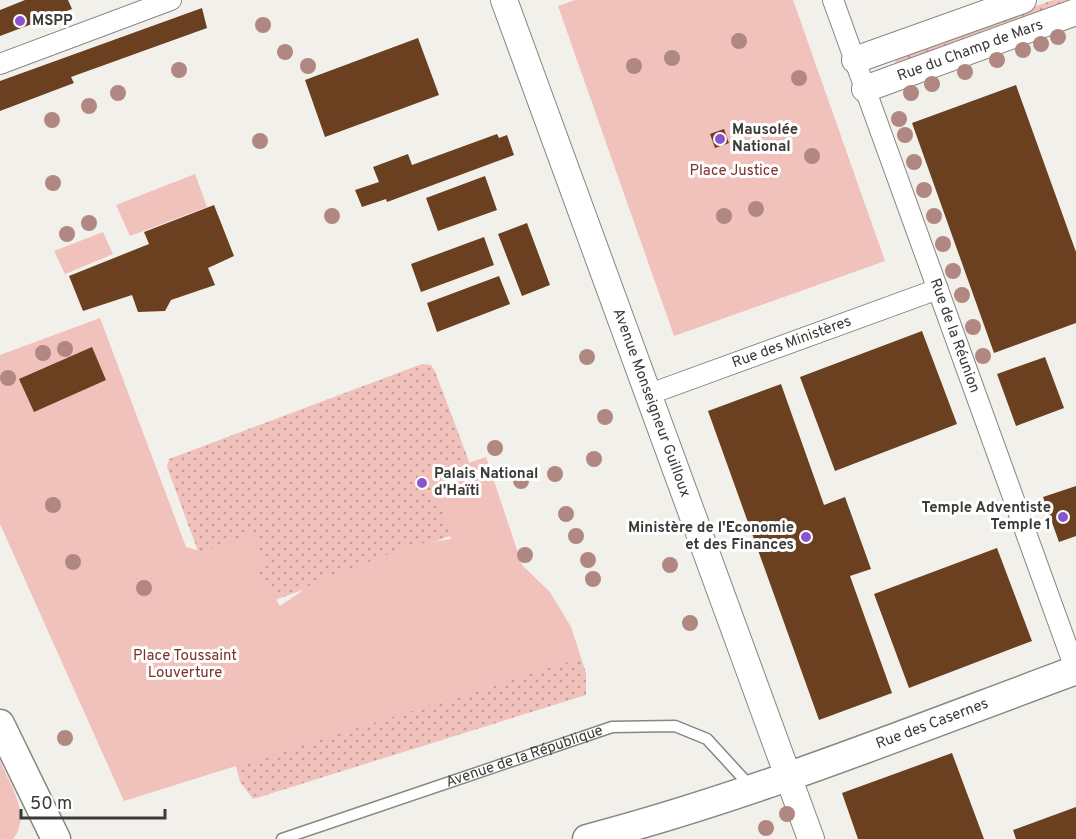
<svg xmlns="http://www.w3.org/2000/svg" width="1076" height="839" viewBox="0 0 1076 839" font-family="Overpass,sans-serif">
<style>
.grass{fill:url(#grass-dots)}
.green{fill:#f1c1bb}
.building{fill:#6b4020}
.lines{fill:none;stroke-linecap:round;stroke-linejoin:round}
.service-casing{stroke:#888681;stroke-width:13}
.minor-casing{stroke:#888681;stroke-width:22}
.tertiary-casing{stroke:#888681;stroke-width:28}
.secondary-casing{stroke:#888681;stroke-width:31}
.service{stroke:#fff;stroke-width:10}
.minor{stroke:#fff;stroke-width:20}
.tertiary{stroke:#fff;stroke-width:26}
.secondary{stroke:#fff;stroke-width:28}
.tree{fill:#b18781}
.poi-dot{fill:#8b54cc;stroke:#fff;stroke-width:2}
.labels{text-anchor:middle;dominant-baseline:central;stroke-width:6;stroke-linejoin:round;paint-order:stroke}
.poi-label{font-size:15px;font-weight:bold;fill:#3b3a38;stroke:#fff;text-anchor:start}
.street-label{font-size:15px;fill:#3b3a38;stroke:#fff}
.park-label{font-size:15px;fill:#7b312b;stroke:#fff}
</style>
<defs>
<pattern id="grass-dots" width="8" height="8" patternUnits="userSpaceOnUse" patternTransform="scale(1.5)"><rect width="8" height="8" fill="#f1c1bb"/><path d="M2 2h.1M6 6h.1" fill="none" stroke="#c49e99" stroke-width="1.8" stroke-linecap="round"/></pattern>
</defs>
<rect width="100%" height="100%" fill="#f2f0eb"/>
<path class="grass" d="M1053 0H1076L897 65 895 62 898 56Z
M422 364 431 365 435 371 488 512 480 525 237 614 217 603 167 467 169 459Z
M575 640 586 673V695L253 799 240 782 233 754Z"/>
<path class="green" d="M575 0H793L885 261 674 336 558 6Z
M195 174 207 207 130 236 116 205Z
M103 232 113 254 65 274 54 251Z
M100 318 186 547 203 552 253 534 266 566 258 571 280 606 312 584 412 545 451 539 441 504 427 477 486 457 522 565 550 592 571 627 581 658 124 801 0 524V355Z
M0 761C10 785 32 815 13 839H0Z"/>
<path class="building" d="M25 0H68L72 9 0 36V10Z
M202 8 207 28 71 77 74 83 0 111V81Z
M418 38 439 95 325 137 305 80Z
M1016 85 1076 252V323L994 353 912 123Z
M724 129 729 143 715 148 710 134Z
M497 134 499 138 507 135 514 155 387 202 386 199 362 207 355 190 379 182 373 167 408 154 412 165Z
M485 176 497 210 438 231 426 198Z
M214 205 234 256 208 268 215 285 171 300 165 311 138 312 132 295 83 311 69 276 149 244 144 232Z
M527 223 550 285 522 296 498 234Z
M484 237 494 265 421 292 411 264Z
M499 276 510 304 437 332 427 303Z
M922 331 957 424 835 471 800 377Z
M92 347 106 380 34 412 19 379Z
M1045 357 1064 408 1016 426 997 374Z
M781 384 824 505 845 497 871 569 850 576 892 693 819 720 708 411Z
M1076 486V536L1059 542 1043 497Z
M997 548 1032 641 909 688 874 594Z
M952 753 984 839H858L842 793Z
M1076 807V839H1016L1013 830Z"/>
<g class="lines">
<defs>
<g id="service">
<path id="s1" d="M282 839 612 727 675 726 707 739 751 787"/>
</g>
<g id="minor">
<path id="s2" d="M833 0 1076 671"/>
<path d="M0 64 171 0"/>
<path id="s3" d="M647 395 938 289"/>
</g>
<g id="tertiary">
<path id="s4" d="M504 0 811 839"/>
<path d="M855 60 1023 0"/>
<path id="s5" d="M865 89 1076 12"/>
</g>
<g id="secondary">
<path d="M0 724 56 839"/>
<path id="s6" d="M587 839C754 795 914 730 1076 670"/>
</g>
</defs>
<use href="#service" class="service-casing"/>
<use href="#minor" class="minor-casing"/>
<use href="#tertiary" class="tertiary-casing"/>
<use href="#secondary" class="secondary-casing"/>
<use href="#service" class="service"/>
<use href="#minor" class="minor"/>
<use href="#tertiary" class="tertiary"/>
<use href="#secondary" class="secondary"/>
</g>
<g class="tree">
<circle cx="263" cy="25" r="8"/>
<circle cx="1058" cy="37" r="8"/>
<circle cx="739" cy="41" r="8"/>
<circle cx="1041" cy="44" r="8"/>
<circle cx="1023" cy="50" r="8"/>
<circle cx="285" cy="52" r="8"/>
<circle cx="672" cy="58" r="8"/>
<circle cx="997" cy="60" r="8"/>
<circle cx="308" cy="66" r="8"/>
<circle cx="634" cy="66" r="8"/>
<circle cx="179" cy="70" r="8"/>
<circle cx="965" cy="72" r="8"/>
<circle cx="799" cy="78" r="8"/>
<circle cx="932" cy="84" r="8"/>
<circle cx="118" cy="93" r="8"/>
<circle cx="911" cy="93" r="8"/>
<circle cx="89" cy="106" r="8"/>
<circle cx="899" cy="119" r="8"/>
<circle cx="52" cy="120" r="8"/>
<circle cx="905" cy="135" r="8"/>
<circle cx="260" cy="141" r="8"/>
<circle cx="812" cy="156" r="8"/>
<circle cx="914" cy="162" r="8"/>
<circle cx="53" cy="183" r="8"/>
<circle cx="924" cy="190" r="8"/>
<circle cx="756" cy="209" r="8"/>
<circle cx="332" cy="216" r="8"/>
<circle cx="724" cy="216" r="8"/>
<circle cx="934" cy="216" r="8"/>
<circle cx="89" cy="223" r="8"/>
<circle cx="67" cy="234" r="8"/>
<circle cx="943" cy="244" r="8"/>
<circle cx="953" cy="271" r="8"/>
<circle cx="962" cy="295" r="8"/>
<circle cx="973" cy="327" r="8"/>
<circle cx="65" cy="349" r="8"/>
<circle cx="43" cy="353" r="8"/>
<circle cx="983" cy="356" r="8"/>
<circle cx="587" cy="357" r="8"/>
<circle cx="8" cy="378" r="8"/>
<circle cx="605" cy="417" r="8"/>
<circle cx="495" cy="448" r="8"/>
<circle cx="594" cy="459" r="8"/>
<circle cx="555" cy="474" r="8"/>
<circle cx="521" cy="481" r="8"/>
<circle cx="53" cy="505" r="8"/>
<circle cx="566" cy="514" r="8"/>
<circle cx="576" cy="536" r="8"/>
<circle cx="525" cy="555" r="8"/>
<circle cx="588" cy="560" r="8"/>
<circle cx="73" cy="562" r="8"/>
<circle cx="670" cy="565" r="8"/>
<circle cx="593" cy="579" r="8"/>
<circle cx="144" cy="588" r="8"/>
<circle cx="690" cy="623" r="8"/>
<circle cx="65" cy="738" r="8"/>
<circle cx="787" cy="814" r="8"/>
<circle cx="766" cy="828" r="8"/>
</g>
<g class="poi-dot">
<circle cx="20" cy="21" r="6"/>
<circle cx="720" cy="139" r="6"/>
<circle cx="422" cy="483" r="6"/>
<circle cx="1063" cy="517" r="6"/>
<circle cx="806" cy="537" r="6"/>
</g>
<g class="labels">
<g class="poi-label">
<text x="32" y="21">MSPP</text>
<text x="732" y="130">Mausolée<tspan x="732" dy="17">National</tspan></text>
<text x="434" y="474">Palais National<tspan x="434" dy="17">d'Haïti</tspan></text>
<text x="1051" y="508" text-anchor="end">Temple Adventiste<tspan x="1051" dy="17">Temple 1</tspan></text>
<text x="794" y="528" text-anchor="end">Ministère de l'Economie<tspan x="794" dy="17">et des Finances</tspan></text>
</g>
<g class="street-label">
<text stroke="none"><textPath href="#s5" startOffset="112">Rue du Champ de Mars</textPath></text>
<text stroke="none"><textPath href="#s2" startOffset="357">Rue de la Réunion</textPath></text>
<text stroke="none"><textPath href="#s3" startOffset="154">Rue des Ministères</textPath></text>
<text stroke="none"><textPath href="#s4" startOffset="429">Avenue Monseigneur Guilloux</textPath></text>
<text stroke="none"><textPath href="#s6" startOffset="364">Rue des Casernes</textPath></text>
<text stroke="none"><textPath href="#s1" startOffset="256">Avenue de la République</textPath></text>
</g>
<g class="park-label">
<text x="734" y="171">Place Justice</text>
<text x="185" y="656">Place Toussaint<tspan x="185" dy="17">Louverture</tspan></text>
</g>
</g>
<path d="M21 809v9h144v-9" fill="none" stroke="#3b3a38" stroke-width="3"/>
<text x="30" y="809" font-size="18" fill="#3b3a38" stroke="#ffffff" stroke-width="4.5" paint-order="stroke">50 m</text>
</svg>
